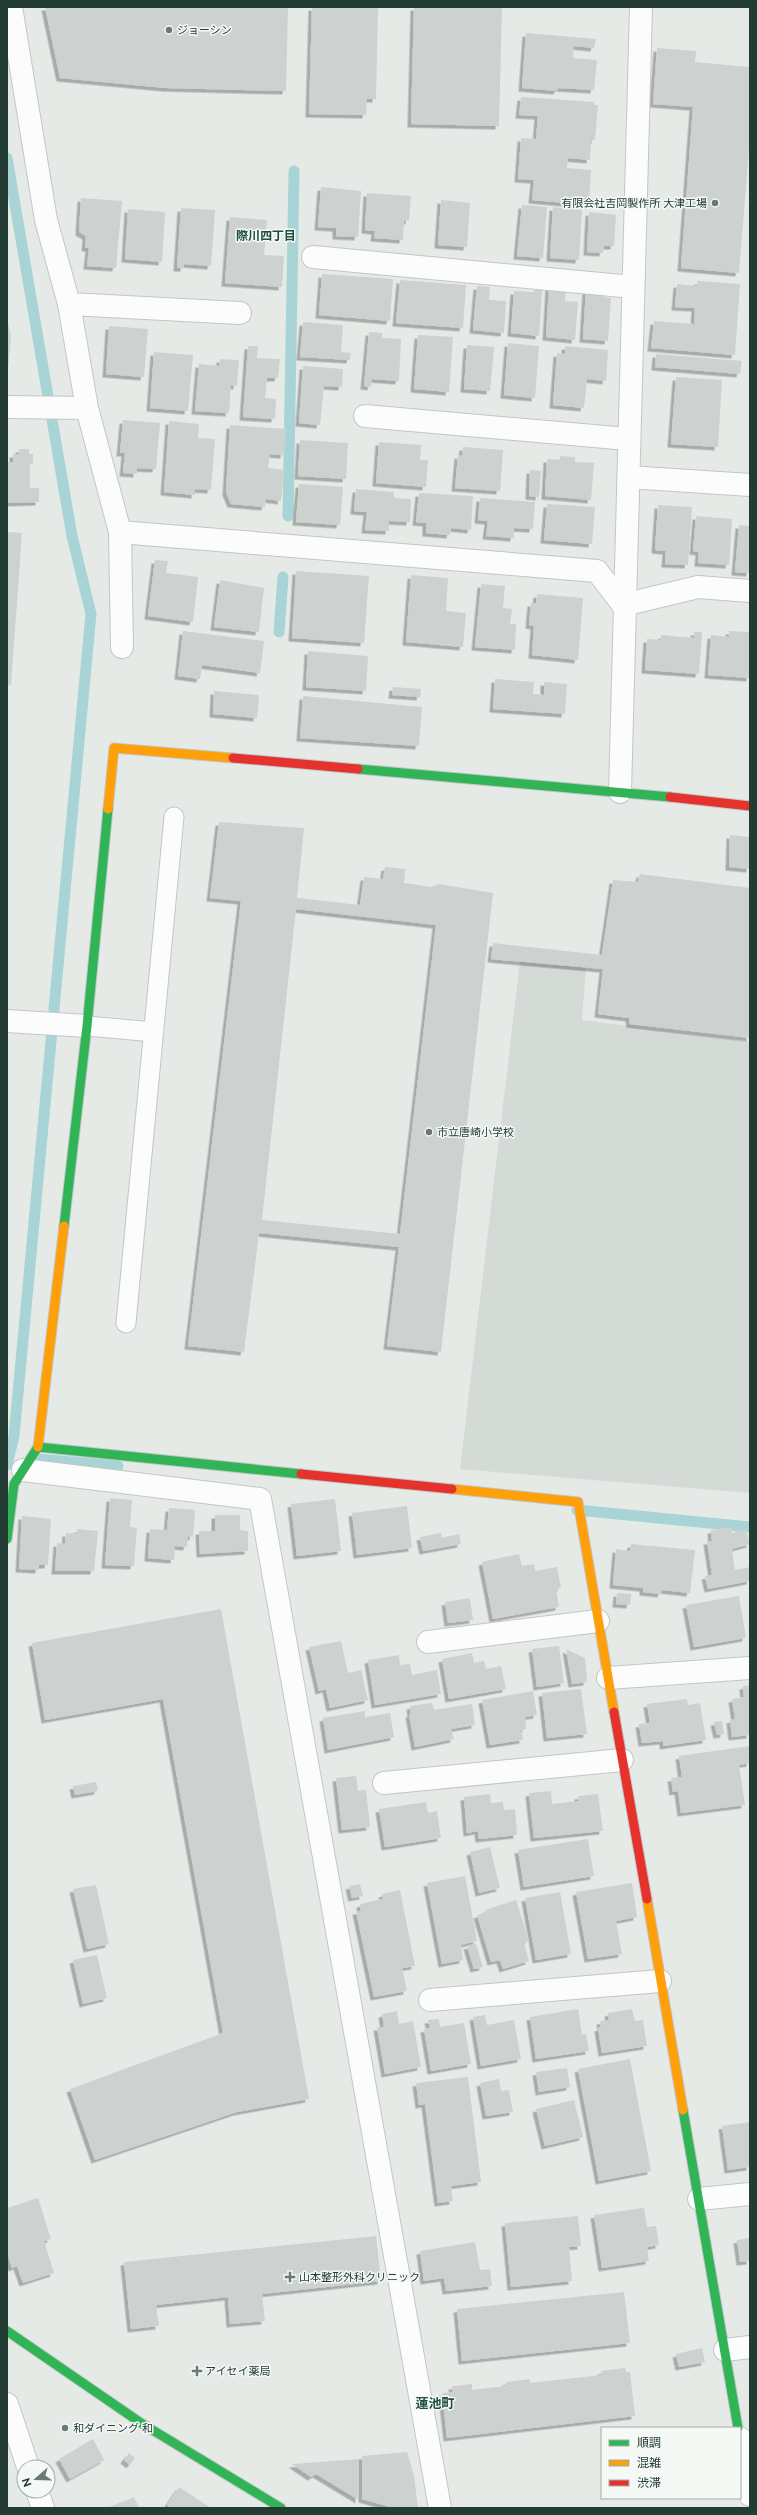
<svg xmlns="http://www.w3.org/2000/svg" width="757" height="2515" viewBox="0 0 757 2515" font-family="Raleway,'Noto Sans JP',sans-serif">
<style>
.built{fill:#d4dbd7}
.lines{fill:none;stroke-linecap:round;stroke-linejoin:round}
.stream{stroke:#a9d4d6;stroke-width:11}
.building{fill:#cdd1cf;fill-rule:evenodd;filter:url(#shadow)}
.lane-casing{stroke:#c2c7c4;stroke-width:21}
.street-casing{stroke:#c2c7c4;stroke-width:24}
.fast-casing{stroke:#c1c7c4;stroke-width:11}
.slow-casing{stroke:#c1c7c4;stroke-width:11}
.jam-casing{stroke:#c1c7c4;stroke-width:11}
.lane{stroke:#fbfcfb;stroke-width:19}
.street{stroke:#fbfcfb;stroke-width:22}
.fast{stroke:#30b455;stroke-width:9}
.slow{stroke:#ff9f0a;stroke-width:9}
.jam{stroke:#e5322d;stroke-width:9}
.poi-dot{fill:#687a73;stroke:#f4f9f6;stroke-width:1.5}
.labels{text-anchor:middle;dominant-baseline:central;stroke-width:3;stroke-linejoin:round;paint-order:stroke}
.poi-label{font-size:11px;fill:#243d34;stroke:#f4f9f6;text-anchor:start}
.neighbourhood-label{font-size:12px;font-weight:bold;fill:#214e3f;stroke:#f4f9f6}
.quarter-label{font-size:13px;font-weight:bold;fill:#214e3f;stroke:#f4f9f6}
</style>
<defs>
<filter id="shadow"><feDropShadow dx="-3.5" dy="3.5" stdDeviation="0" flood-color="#0004"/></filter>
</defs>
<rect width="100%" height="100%" fill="#e5eae7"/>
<path class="built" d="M520 961 586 967 582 1020 750 1042V1493L460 1469Z"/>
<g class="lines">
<path class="stream" d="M7 158 72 536 91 614 14 1436 7 1465
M288 516 294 171
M279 632 283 577
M36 1459 118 1466
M577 1510 750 1527"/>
</g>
<path class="building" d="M45 7H288L286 91 166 88 60 78Z
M312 7H378L376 99H367L366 115 309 114Z
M414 7H502L499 126 411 124Z
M526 33 596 39 594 48 574 46 573 58 597 60 594 90 558 88 557 91 522 88Z
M657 48 696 51 695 62 750 67V137L739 273 681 268 693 107 653 104Z
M521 97 594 102V105H598L595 140H591L590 160 568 158 567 168 591 170 589 205 532 200 534 180 518 179 521 138 536 139 538 116 519 115Z
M321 187 361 191 358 237 336 236V228L318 227Z
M367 193 411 196 409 221 404 220 403 240 374 238 375 231 365 230Z
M81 198 122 201 116 268 87 266 89 248H85L86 236 79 232Z
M441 200 470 203 467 247 438 245Z
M522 205 547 207 543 258 517 256Z
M553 207 582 210 579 260 550 258Z
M181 208 215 210 211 266 184 264V268H177Z
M128 209 165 212 162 262 125 259Z
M589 212 616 215 614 246H604L603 253 587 252Z
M230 217 267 220 264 255 284 256 282 287 225 283Z
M322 274 393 279 390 321 319 315Z
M400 280 466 285 463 328 396 323Z
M697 281 740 284 735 355 651 348 654 321 694 324 695 308 675 307 677 284 697 286Z
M477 286 490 287 489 300 506 301 504 333 473 330Z
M549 286 566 287 565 301 578 302 575 340 546 337Z
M535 289 542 290 539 336 511 333 514 291 534 292Z
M586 289 603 291V297L611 298 608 341 583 339Z
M303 322 343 325 341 352 351 353 350 360 300 357Z
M8 323 11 337 8 369H7Z
M109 326 148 329 144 377 106 374Z
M369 332 382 333V338L401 339 399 381 372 379 371 387 364 386Z
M418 335 453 337 449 392 414 389Z
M508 343 539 346 535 398 504 395Z
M467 345 494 347 490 391 464 389Z
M248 346H258L257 358 280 359 278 378H267L265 398 276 399 275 419 243 417Z
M565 346 608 350 606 381 587 379 584 408 553 405 557 353 565 354Z
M154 352 193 355 188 411 150 408Z
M656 354 742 361 740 374 655 367Z
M220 359 239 360 237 386 231 385 229 413 195 411 199 364 219 366Z
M303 366 343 369 342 387 324 386 320 425 299 423Z
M676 377 722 380 718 447 671 444Z
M123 420 160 423 156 469 137 468V474L123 473 125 453H120Z
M169 421 199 424 198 438 215 439 211 490 195 489V495L164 492Z
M230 425 286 429 284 455 270 454 268 468 284 470 281 501 266 499 265 507 231 504 226 492Z
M300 440 348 443 346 479 298 476Z
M379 442 421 445 420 460H428L426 487 376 483Z
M463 447 503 450 500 491 455 488 458 455 462 456Z
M19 449H29V454H33V464H30V488H39V502L7 503V462H13V454H19Z
M560 456 575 457V462L594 463 591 500 545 496 547 459 560 460Z
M530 470 541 471 539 497 529 496Z
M299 484 343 487 340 525 296 522Z
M356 489 394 492V498L411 499 410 522 389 521V531L365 530 367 512 354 511Z
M419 493 473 496 471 530 451 528 450 535 426 533V523L416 522Z
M480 498 535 502 533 529 514 528V538L486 536 488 521 478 520Z
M547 504 595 507 592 544 544 540Z
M658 505 692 507 688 565 665 564 666 551 655 550Z
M696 516 732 519 729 565 698 563 699 552 693 551Z
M739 525 750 526V573L735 572Z
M7 532 22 533 11 685H7Z
M155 560 168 561 166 573 198 577 193 622 148 616Z
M296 571 369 576 364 643 292 638Z
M411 575 448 578 446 611 466 613 463 647 406 642Z
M220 580 264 588 259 632 214 627Z
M481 584 505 586 503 608 512 609 510 624H516L515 650 475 647Z
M537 594 583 598 578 660 532 655 534 626 529 625 531 603H536Z
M183 631 264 641 260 673 202 665 200 679 178 676Z
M729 631 750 632V678L708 675 711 635 729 637Z
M694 632H702L699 674 645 670 647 639 661 640V635L694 638Z
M308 651 368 656 366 691 306 687Z
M495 679 534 682 533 694 544 695V682L567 684 565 714 493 709Z
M393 687 421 689 420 697 392 695Z
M214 691 259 695 257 718 213 714Z
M303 696 422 707 419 746 300 738Z
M219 822 304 828 297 898 360 905 364 877 383 879 385 867 405 869 404 883 431 887 439 884 493 893 441 1352 387 1346 399 1247 259 1233 244 1352 188 1346 241 901 210 898ZM296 909 436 925 400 1234 262 1220Z
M730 835 750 837V869L729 867Z
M640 874 750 888V1038L630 1024 629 1018 598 1014 603 969 491 959 493 943 602 955 613 880 638 882Z
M110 1498 132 1500 130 1527 137 1528 134 1566 105 1565Z
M335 1499 341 1551 297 1556 291 1504Z
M407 1506 412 1548 357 1555 352 1513Z
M169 1508 195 1510 193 1537 188 1536 187 1547 175 1546 174 1560 148 1558 150 1529 167 1530Z
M215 1515H240V1530L248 1531V1551L200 1554 199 1531H215Z
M22 1516 51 1519 48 1565H39V1570L19 1569Z
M731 1527 732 1533 746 1529 750 1544 732 1549 735 1570 750 1567V1581L708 1589 705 1576 712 1575 707 1541H712L711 1530Z
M77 1529 98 1531 94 1571H55L57 1543 65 1544 66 1533 77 1534Z
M441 1533 442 1538 459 1534 461 1544 423 1551 420 1537Z
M631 1544 695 1550 690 1593 662 1590 661 1594 643 1592V1588L613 1585 616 1549 630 1551Z
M519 1554 522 1566 534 1564 535 1571 557 1567 561 1588 556 1589 559 1607 493 1619 482 1562Z
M617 1593 631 1594 630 1605 616 1604Z
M739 1596 746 1638 694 1647 686 1605Z
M470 1598 473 1620 448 1623 445 1602Z
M221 1609 309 2099 237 2112 95 2160 70 2089 223 2033 163 1699 45 1720 32 1643Z
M341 1641 348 1673 361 1670 368 1700 330 1708 326 1689 319 1691 309 1647Z
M559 1646 564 1683 537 1687 532 1649Z
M566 1649 585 1658 587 1682 572 1684Z
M472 1653 474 1663 484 1661 486 1669 501 1666 506 1689 449 1699 442 1659Z
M399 1655 400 1665 410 1664 412 1675 437 1670 441 1694 375 1705 368 1660Z
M750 1685V1735L732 1737 730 1720 735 1719 732 1699 744 1697 743 1686Z
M581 1689 587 1734 547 1738 542 1693Z
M533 1691 537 1715 525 1717 526 1729 521 1730 523 1740 490 1745 482 1700Z
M687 1699 688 1705 700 1703 706 1740 663 1746V1741L642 1743 639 1724 650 1723 647 1704Z
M432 1703 434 1710 472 1704 475 1725 451 1729 454 1739 415 1747 409 1714H411L410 1706Z
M365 1711V1717L390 1713 394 1737 328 1750 323 1718Z
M722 1721 724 1734 717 1735 714 1722Z
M750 1746V1763L739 1765 745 1805 681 1813 678 1791 673 1792 671 1778 682 1777 679 1756Z
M356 1776 358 1791 366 1790 370 1827 342 1830 336 1778Z
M96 1782 98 1791 75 1795 73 1786Z
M551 1791 552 1804 578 1801V1796L598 1794 603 1831 534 1838 529 1793Z
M490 1794 491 1803 503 1802 504 1810 515 1809 517 1835 479 1839 478 1831 467 1833 464 1797Z
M426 1802 428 1813 437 1811 441 1838 385 1847 379 1809Z
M588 1839 594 1876 524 1887 518 1850Z
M490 1847 500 1888 479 1893 470 1852Z
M465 1876 477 1941 461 1945 463 1960 442 1964 427 1883Z
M632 1883 637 1917 616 1921 622 1954 588 1959 576 1892Z
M360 1884 363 1896 352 1898 349 1886Z
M96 1885 109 1944 87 1949 73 1889Z
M400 1890 415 1966 402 1968 407 1991 374 1997 356 1911H361L360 1904 383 1899 382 1894Z
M560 1892 571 1954 536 1960 525 1898Z
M516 1900 529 1941 524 1943 529 1961 503 1969 500 1960 491 1962 477 1915 486 1912 485 1910Z
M476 1944 483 1967 474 1969 467 1946Z
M97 1955 107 1998 83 2004 73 1960Z
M578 2009 582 2034H586L589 2051 536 2059 530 2017Z
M632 2009 635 2021 643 2020 647 2046 602 2053 598 2028 601 2027 600 2021 609 2020 608 2013Z
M397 2011 399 2024 413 2021 421 2067 385 2074 377 2027H384L382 2014Z
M485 2015 487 2025 514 2020 521 2059 481 2066 473 2017Z
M439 2019 440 2027 464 2023 471 2064 431 2071 424 2029 430 2028 428 2020Z
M630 2059 651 2171 599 2181 578 2069Z
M567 2068 570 2087 539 2092 536 2072Z
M468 2077 481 2182 451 2186 453 2201 438 2203 425 2104 419 2105 416 2083Z
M499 2079 501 2091 509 2090 513 2112 486 2116 480 2083Z
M574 2100 583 2137 545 2146 536 2109Z
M750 2122V2167L728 2170 722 2126Z
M38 2198 51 2239 44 2241 54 2273 23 2283 17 2266 12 2268 7 2252V2208Z
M644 2208 647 2227 656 2226 659 2245 647 2247 649 2261 602 2268 594 2215Z
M578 2216 581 2246 569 2247 572 2281 511 2287 505 2223Z
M376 2236 381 2281 262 2294 265 2321 230 2324 228 2297 156 2305 159 2326 131 2329 124 2262Z
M750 2238V2261L740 2262 737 2240Z
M475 2242 480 2270 490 2269 492 2286 446 2291 444 2278 424 2281 420 2251Z
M624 2292 630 2343 462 2361 457 2309Z
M702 2348 705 2362 679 2367 676 2354Z
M625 2368 626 2372H630L635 2416 447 2438 442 2393 453 2392 452 2386 472 2384V2390L506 2386V2382L530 2379V2383L602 2375 601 2371Z
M93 2439 104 2460 70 2479 59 2459Z
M407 2452 414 2476 418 2508H387V2506L362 2499V2456Z
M129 2453 135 2458 130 2465 124 2460Z
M359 2459V2500L316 2474 311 2477 292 2464Z
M179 2487 211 2508H170L167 2505Z
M134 2497 139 2508H107Z"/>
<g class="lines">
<defs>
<path id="lane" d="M87 1026 154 1032
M126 1323 174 817"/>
<path id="street" d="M11 7 46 220 69 304 87 408 120 532 122 647
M313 257 633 287
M69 304 240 313
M7 407 87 408
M365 416 628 439
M628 477 750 485
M120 532 597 571 623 605 698 587 750 591
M620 792 641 7
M7 1021 87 1026
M23 1470 260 1499 440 2508
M428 1642 598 1621
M608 1678 750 1668
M384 1783 622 1760
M430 2000 660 1981
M699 2199 750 2194
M725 2350 750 2347
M7 2404 28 2467
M740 2438 750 2495
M37 2491 43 2508"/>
<path id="fast" d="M358 769 670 797
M64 1226 87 1026 108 809
M7 1539 14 1484 38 1447 301 1474
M683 2110 738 2428
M7 2331 141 2423 281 2508"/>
<path id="slow" d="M108 809 114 748 233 758
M38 1447 64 1226
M452 1489 578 1502 614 1712
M647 1899 683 2110"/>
<path id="jam" d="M233 758 358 769
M670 797 750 806
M301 1474 452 1489
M614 1712 647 1899"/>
</defs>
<use href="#lane" class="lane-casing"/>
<use href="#street" class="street-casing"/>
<use href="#fast" class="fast-casing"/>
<use href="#slow" class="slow-casing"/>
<use href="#jam" class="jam-casing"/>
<use href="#lane" class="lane"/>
<use href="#street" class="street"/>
<use href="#fast" class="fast"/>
<use href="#slow" class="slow"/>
<use href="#jam" class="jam"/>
</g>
<g class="poi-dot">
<circle cx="169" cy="30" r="4"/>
<circle cx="715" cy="203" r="4"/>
<circle cx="429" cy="1132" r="4"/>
<path d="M288 2271h4v4h4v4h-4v4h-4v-4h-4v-4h4z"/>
<path d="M195 2365h4v4h4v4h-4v4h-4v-4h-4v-4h4z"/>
<circle cx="65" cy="2428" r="4"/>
</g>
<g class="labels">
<g class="poi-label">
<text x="177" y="30">ジョーシン</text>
<text x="707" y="203" text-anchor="end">有限会社吉岡製作所 大津工場</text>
<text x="437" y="1132">市立唐崎小学校</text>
<text x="299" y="2277">山本整形外科クリニック</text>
<text x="205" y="2371">アイセイ薬局</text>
<text x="73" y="2428">和ダイニング 和</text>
</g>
<g class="neighbourhood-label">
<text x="266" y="236">際川四丁目</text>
</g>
<g class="quarter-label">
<text x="435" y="2403">蓮池町</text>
</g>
</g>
<rect width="757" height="2515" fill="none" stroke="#243d34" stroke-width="16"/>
<rect x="601" y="2427" width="140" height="72" fill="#f4f9f6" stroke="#a1aea8"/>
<rect x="609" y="2440" width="20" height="6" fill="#30b455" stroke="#a1aea8"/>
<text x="637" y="2447" font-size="12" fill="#243d34">順調</text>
<rect x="609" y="2460" width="20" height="6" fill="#ff9f0a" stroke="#a1aea8"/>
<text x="637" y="2467" font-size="12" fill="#243d34">混雑</text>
<rect x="609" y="2480" width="20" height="6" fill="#e5322d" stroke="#a1aea8"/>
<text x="637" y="2487" font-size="12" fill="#243d34">渋滞</text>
<g transform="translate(36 2479) rotate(250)"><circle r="19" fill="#f4f9f6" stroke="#a1aea8"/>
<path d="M0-3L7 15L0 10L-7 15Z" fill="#687a73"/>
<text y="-6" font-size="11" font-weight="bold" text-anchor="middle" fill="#243d34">N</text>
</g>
</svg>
